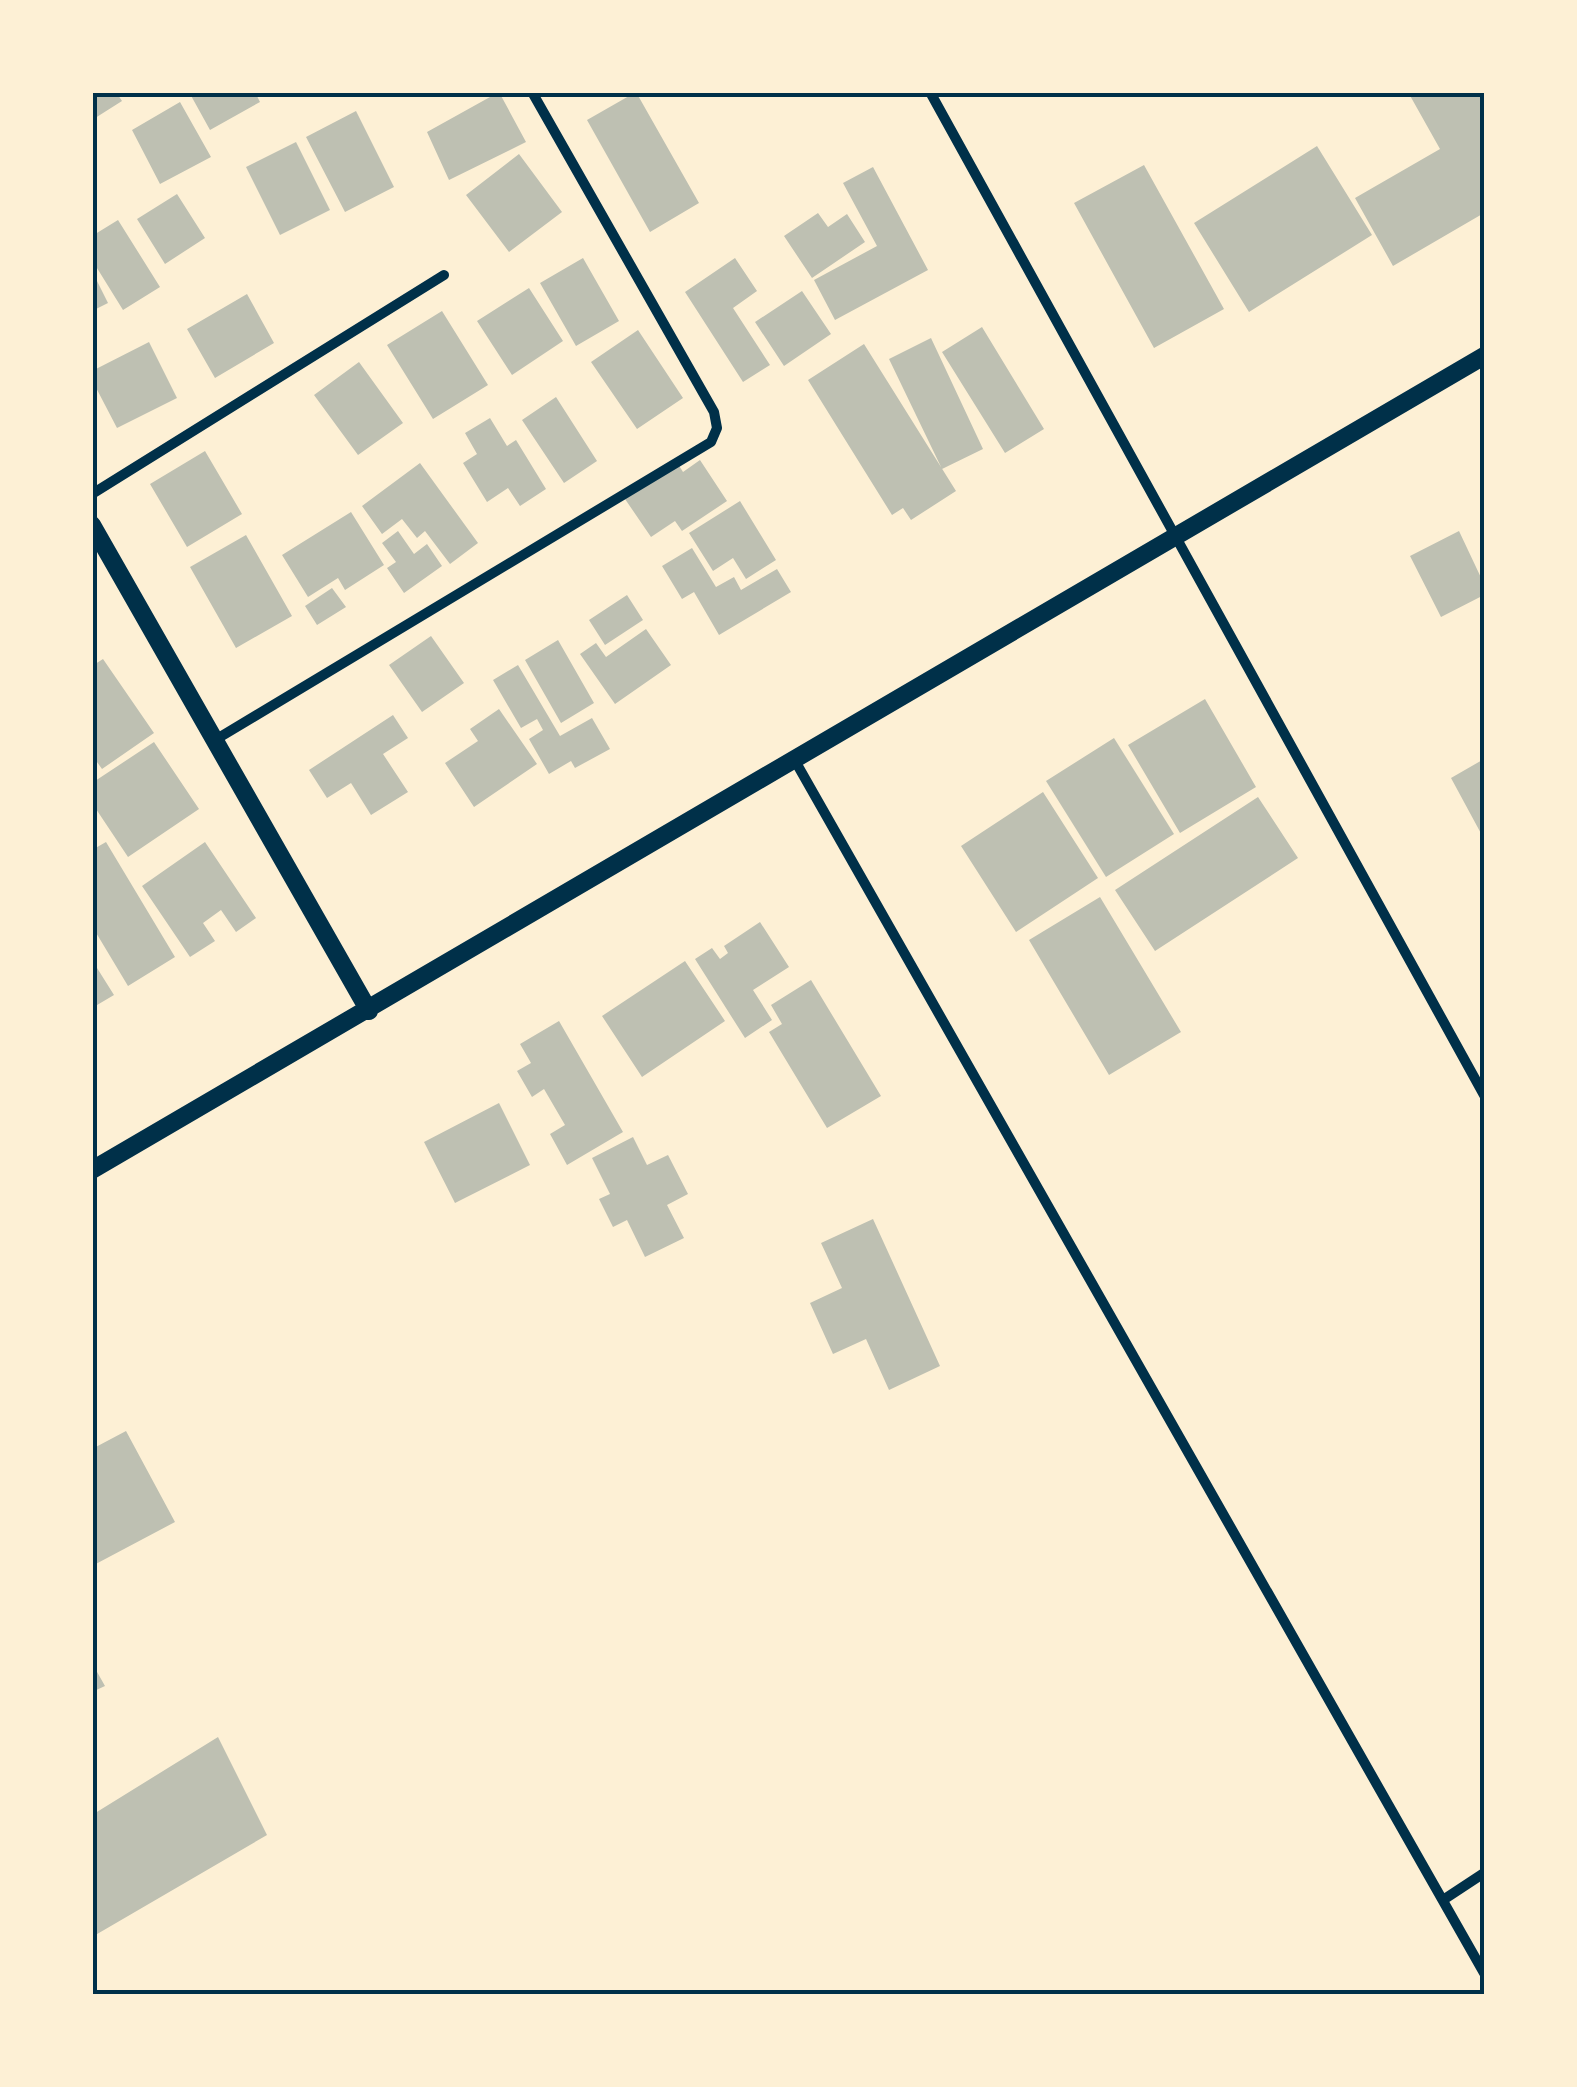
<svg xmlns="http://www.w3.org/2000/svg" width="1577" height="2087" viewBox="0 0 1577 2087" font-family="'Titillium Web',sans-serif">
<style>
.building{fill:#bec0b2}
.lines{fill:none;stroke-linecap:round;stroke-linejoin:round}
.minor{stroke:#003049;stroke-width:10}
.tertiary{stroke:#003049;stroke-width:18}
.neatline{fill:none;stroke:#003049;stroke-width:4}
</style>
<rect width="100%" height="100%" fill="#fdf0d5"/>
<path class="building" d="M92 92H116L122 101 92 120Z
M189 92H255L260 102 210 130Z
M499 92 526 142 449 180 427 132Z
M636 92 699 203 650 232 587 120Z
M1408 92H1484V213L1393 266 1355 198 1440 149Z
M180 102 211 157 160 184 132 130Z
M356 111 394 187 345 212 306 137Z
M296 142 330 210 280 235 246 167Z
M1317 146 1372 235 1249 312 1194 223Z
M519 154 562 212 509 252 466 195Z
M1144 165 1224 309 1154 348 1074 203Z
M873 167 928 270 835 320 814 280 877 246 843 183Z
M177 194 205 238 165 264 137 219Z
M818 213 828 227 847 214 865 242 812 278 784 236Z
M118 220 160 287 123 310 92 260V236Z
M583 258 619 321 576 346 540 283Z
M735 258 757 291 733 308 770 365 743 382 685 292Z
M92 271 108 303 92 311Z
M529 288 563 341 512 375 477 321Z
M802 291 831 334 784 366 755 322Z
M247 294 274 343 215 378 187 329Z
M442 311 488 385 433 419 387 345Z
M982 327 1044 429 1005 453 942 352Z
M638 330 683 398 637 429 591 362Z
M931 338 983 449 942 469 889 359Z
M149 342 177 398 117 428 92 380V371Z
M864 344 956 491 911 520 903 508 892 515 808 380Z
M359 362 403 423 358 455 314 395Z
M556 397 597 461 564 483 522 420Z
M490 418 507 446 516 440 546 489 520 506 508 488 487 502 463 463 477 454 465 433Z
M205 451 242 514 187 547 150 484Z
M700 460 727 501 682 531 675 521 651 537 625 499 678 464 683 472Z
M420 463 478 543 450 564 425 531 417 538 402 519 382 534 362 506Z
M740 501 776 560 746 579 733 558 713 571 689 533Z
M351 512 384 565 345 590 338 578 308 597 282 555Z
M398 531 414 554 427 544 442 566 404 593 387 568 396 562 382 543Z
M1459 531 1484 584V595L1441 617 1410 556Z
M246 535 292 616 236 648 190 567Z
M692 548 716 587 734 577 741 590 777 569 791 592 719 635 694 592 682 599 662 566Z
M332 588 346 607 317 625 305 606Z
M627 595 643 620 605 645 589 620Z
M646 629 671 665 615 704 580 654 596 643 606 657Z
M431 636 464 683 422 712 389 665Z
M558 640 594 703 561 723 525 660Z
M103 659 154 733 102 769 92 755V666Z
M518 665 560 736 592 718 610 749 575 768 571 761 549 774 529 739 543 730 537 719 521 728 493 680Z
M1205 699 1256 787 1180 833 1128 745Z
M499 709 537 764 474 807 445 763 478 741 470 729Z
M393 715 408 738 383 754 408 792 371 815 351 783 327 798 309 770Z
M1114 738 1174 834 1106 877 1046 781Z
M154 742 199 809 128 857 92 803V783Z
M1484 759V839L1451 778Z
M1043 792 1098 878 1016 932 961 846Z
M1258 797 1298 858 1155 951 1115 890Z
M106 842 175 957 128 986 92 926V850Z
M205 842 256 918 236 932 221 910 203 923 215 941 190 957 142 886Z
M1100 897 1181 1032 1109 1075 1029 940Z
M760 922 789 967 753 990 772 1020 745 1038 695 959 712 948 720 959 728 953 724 946Z
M92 960 114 995 92 1008Z
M685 961 725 1021 642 1077 602 1016Z
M811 980 881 1096 827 1128 769 1032 782 1024 771 1005Z
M559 1021 623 1132 567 1165 550 1134 565 1125 544 1089 532 1097 517 1071 531 1063 520 1044Z
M499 1103 530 1165 455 1203 424 1142Z
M633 1137 647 1165 668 1155 688 1194 667 1205 684 1238 645 1257 627 1220 613 1227 599 1199 610 1194 592 1158Z
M873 1219 940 1366 889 1390 866 1339 833 1354 810 1303 842 1288 821 1243Z
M126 1431 175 1522 92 1566V1449Z
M92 1663 105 1686 92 1692Z
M218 1737 267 1835 92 1937V1815Z"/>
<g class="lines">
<path class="minor" d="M930 92 1484 1095
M92 494 444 275
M215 740 711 442 717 428 714 412 532 92
M794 759 1484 1973
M1443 1900 1484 1873"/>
<path class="tertiary" d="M92 525 369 1011
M92 1170 1484 356"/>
</g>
<rect width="1577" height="2087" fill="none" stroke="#fdf0d5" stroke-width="190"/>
<rect x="95" y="95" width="1387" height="1897" class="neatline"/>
</svg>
